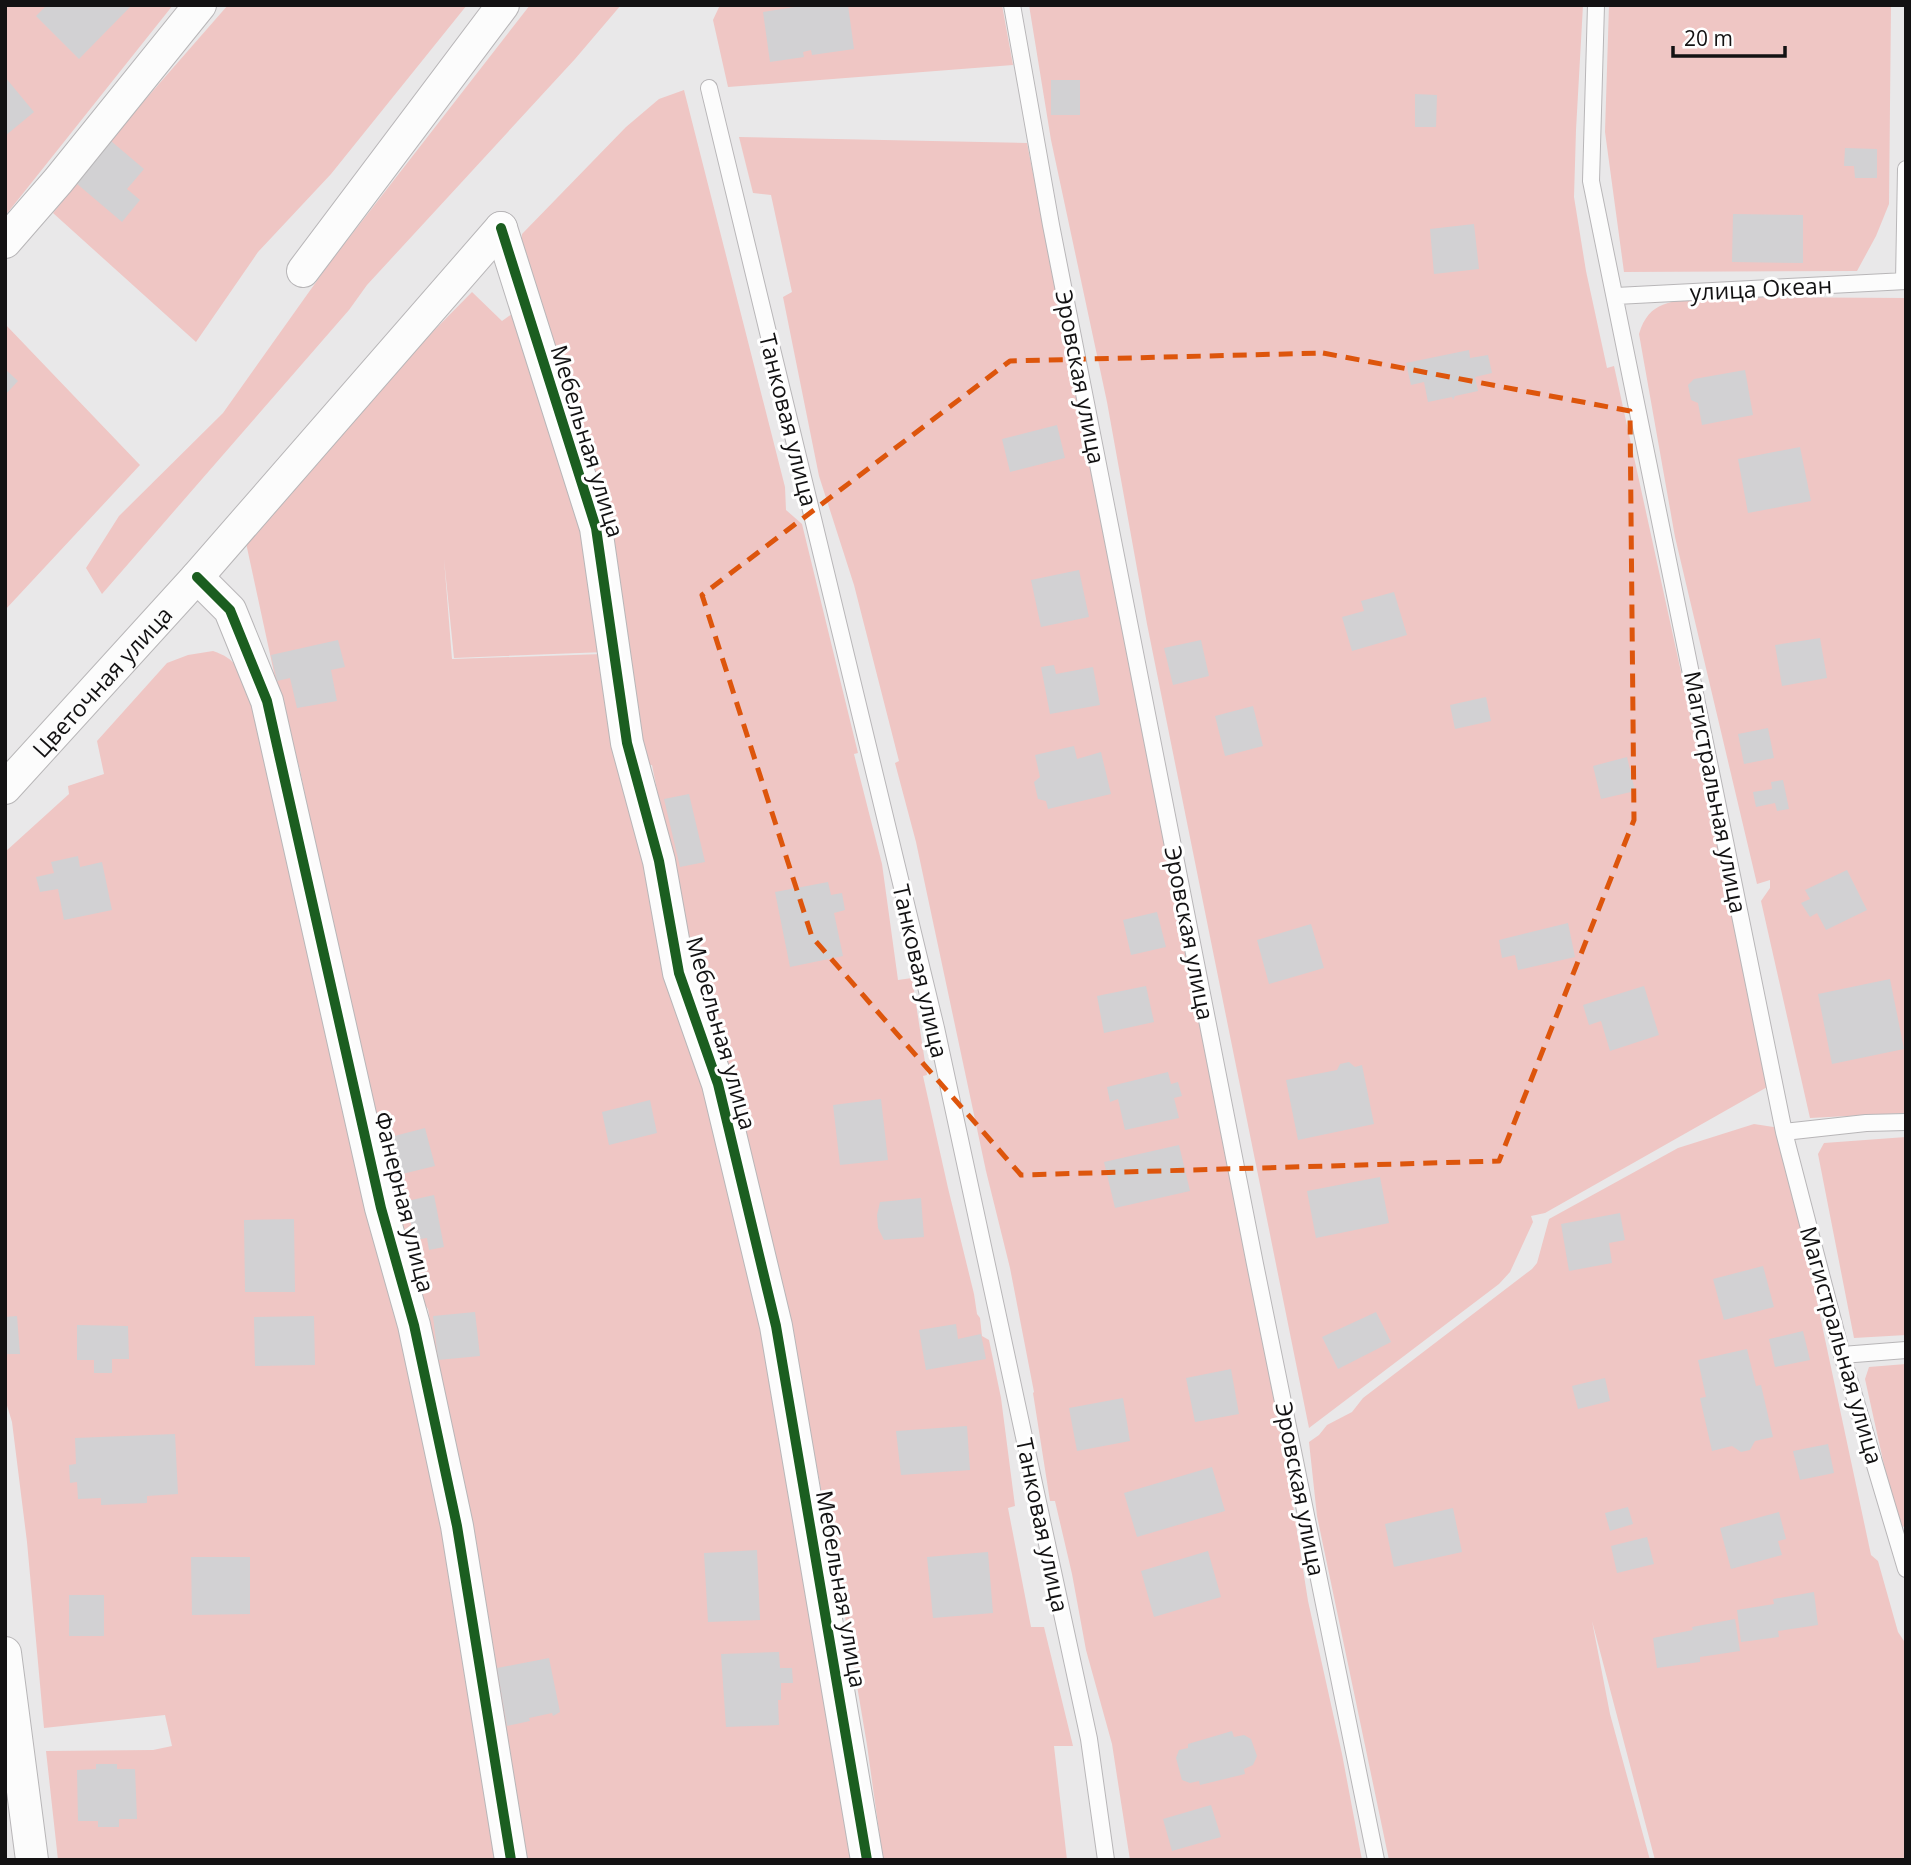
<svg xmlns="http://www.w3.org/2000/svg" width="1911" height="1865" viewBox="0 0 1911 1865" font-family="'Open Sans',sans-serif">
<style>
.green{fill:#efc6c4}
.building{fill:#d2d1d3}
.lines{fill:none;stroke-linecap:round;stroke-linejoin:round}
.service-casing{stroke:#b8b6b8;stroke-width:18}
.minor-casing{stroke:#b8b6b8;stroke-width:34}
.service{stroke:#fcfcfc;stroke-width:16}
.minor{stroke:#fcfcfc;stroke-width:32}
.cycleway-casing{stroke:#fff;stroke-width:15}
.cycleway{stroke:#1b5e20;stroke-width:10}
.marked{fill:none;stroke:#dd550c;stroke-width:5;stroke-dasharray:14 9;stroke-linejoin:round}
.labels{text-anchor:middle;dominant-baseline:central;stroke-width:6;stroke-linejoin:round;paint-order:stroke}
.street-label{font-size:23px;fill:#131213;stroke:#fff}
</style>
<rect width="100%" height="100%" fill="#e9e8e9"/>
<path class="green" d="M5 5H173L5 216Z
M228 5H467L331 174 258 252 196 342 53 213 130 117Z
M530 5H621L575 59 367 285 349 310 102 594 86 568 119 516 223 413 331 261Z
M720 5H1002L1013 65 728 87 713 20Z
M1029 5H1583L1576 130 1574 197 1586 271 1607 368 1614 366 1749 982 1746 985 1769 1086 1545 1213 1531 1216 1533 1222 1510 1272 1499 1284 1309 1428 1147 624 1107 402 1051 140Z
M1609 5H1891L1889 204 1876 236 1857 271 1624 272 1605 132Z
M684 90 785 487 786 510 802 524 858 753 854 754 882 864 898 980 912 978 927 1075 923 1076 948 1188 974 1294 977 1314 980 1318 982 1336 989 1340 1001 1398 1015 1506 1008 1508 1031 1627H1044L1073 1746H1054L1067 1860H883L867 1745 849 1638 789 1319 695 982 652 765 646 766 608 528 566 379 521 244 522 234 626 127 659 99Z
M739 137 1027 143 1280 1422 1308 1601 1342 1754 1362 1860H1130L1112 1744 1086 1650 1072 1574 1055 1501H1050L1033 1393 1034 1392 1010 1268 986 1171 916 842 895 763 899 761 854 585 819 476 783 297 792 292 771 195 753 193Z
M472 292 502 321 516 311 583 531 605 652 454 658 444 559 452 659 603 654 737 1190 858 1860H522L466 1525 428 1309 419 1297 398 1211 399 1197 369 1094 342 980 300 770 276 682 246 543 330 436Z
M1702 297 1906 298V1113L1810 1118 1761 901 1770 888V880L1757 884 1675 537 1639 334C1649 300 1672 302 1702 297Z
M5 324 140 465 5 610Z
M213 651C237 659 239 670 249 691L424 1415 499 1860H58L46 1751 153 1750 172 1746 165 1715 44 1728 27 1542 12 1422 5 1399V852L69 794 68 786 104 774 97 741 167 663 188 655Z
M1754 1124 1780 1128 1871 1555 1878 1561 1898 1632 1906 1644V1860H1655L1592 1621 1610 1714 1650 1860H1389L1317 1516 1309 1442 1319 1435 1327 1425 1352 1412 1363 1398 1532 1269 1537 1263 1549 1219 1678 1148Z
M1906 1137V1335L1854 1338 1818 1154 1824 1143Z
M1906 1364V1526L1898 1528 1865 1379 1869 1367Z"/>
<path class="building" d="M47 5H132L79 59 36 16Z
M807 5H848L854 49 812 55 811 50 803 52 804 57 770 62 763 12Z
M5 77 34 112 5 136Z
M1051 80H1080V115H1051Z
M1415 94 1437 95 1436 127H1415Z
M111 141 144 169 127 189 140 200 122 222 76 183Z
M1845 148 1877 149V178H1855L1854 166H1844Z
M1733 214 1803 215V263L1732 262Z
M1474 224 1479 269 1434 274 1430 229Z
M1469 350 1470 358 1488 355 1492 373 1475 377 1478 391 1455 396 1453 400 1452 397 1428 402 1424 382 1411 385 1406 363Z
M5 369 18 381 5 395Z
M1745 370 1753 415 1702 425 1698 403 1691 400 1688 385 1694 379Z
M1057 425 1065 458 1010 472 1002 439Z
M1800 447 1811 501 1748 513 1738 459Z
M1079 570 1089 617 1041 627 1031 580Z
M1394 592 1407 635 1352 651 1342 617 1364 611 1361 601Z
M1820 638 1827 678 1782 686 1775 645Z
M338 640 345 667 331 670 337 701 297 708 290 678 277 681 271 655Z
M1201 640 1209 676 1173 685 1164 648Z
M1054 665 1056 674 1093 667 1100 705 1050 714 1041 667Z
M1486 697 1491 721 1455 729 1450 705Z
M1253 706 1263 746 1225 756 1215 716Z
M1768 728 1774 758 1744 764 1738 734Z
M1074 746 1077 759 1101 752 1111 794 1048 809 1046 801 1038 799 1034 782 1040 777 1035 755Z
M1627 757 1635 791 1601 799 1593 766Z
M1783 780 1789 809 1777 811 1775 803 1756 807 1753 792 1772 789 1771 782Z
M689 794 705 862 680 867 664 799Z
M78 856 80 867 102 862 112 910 64 920 58 889 40 892 36 877 54 873 51 862Z
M1847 870 1867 910 1826 930 1817 913 1810 917 1801 903 1810 899 1805 890Z
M828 882 831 895 842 893 845 910 834 913 843 956 790 967 775 892Z
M1157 912 1166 947 1131 955 1123 920Z
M1568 923 1575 957 1518 970 1515 955 1502 958 1499 940Z
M1311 924 1324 968 1269 984 1257 940Z
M1890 979 1904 1049 1832 1064 1818 994Z
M1146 986 1154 1022 1104 1033 1097 996Z
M1644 986 1659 1035 1610 1051 1601 1021 1589 1025 1583 1005Z
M1349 1062 1355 1067 1362 1065 1374 1124 1298 1140 1286 1080 1337 1070 1340 1064Z
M1168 1072 1171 1084 1178 1082 1182 1096 1174 1098 1179 1118 1125 1130 1118 1099 1110 1102 1107 1087Z
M881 1099 888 1160 840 1165 833 1105Z
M650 1100 657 1133 609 1145 602 1112Z
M425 1128 435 1166 394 1176 383 1139Z
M1179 1145 1190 1191 1115 1208 1104 1162Z
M1380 1177 1389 1223 1316 1238 1307 1191Z
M434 1195 444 1247 429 1250 427 1238 414 1240 407 1201Z
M921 1198 924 1237 884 1240 878 1228 877 1215 880 1202Z
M1620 1213 1625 1240 1609 1243 1612 1263 1569 1271 1561 1224Z
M294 1219 295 1292H245L244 1220Z
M1763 1266 1774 1307 1724 1320 1713 1279Z
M475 1312 480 1356 438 1360 433 1316Z
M1376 1312 1391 1342 1338 1369 1322 1337Z
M17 1316 20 1354H5V1317Z
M314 1316 315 1365 255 1366 254 1317Z
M956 1324 958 1339 981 1334 986 1359 926 1370 919 1330Z
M77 1325 128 1326 129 1359H112V1373H94V1360H77Z
M1803 1331 1810 1360 1775 1367 1769 1339Z
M1747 1349 1756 1386 1761 1385 1773 1437 1755 1441 1750 1450 1741 1452 1732 1446 1712 1451 1700 1398 1706 1397 1698 1360Z
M1231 1369 1239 1414 1195 1422 1186 1378Z
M1605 1378 1610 1401 1578 1409 1572 1386Z
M1123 1398 1130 1441 1077 1451 1069 1408Z
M967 1426 970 1470 901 1475 896 1431Z
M175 1434 178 1494 147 1496V1503L101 1505V1498L78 1499 77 1482 70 1483 69 1465 76 1464 75 1438Z
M1828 1444 1834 1473 1800 1480 1793 1451Z
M1212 1467 1225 1511 1137 1537 1124 1493Z
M1628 1507 1633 1524 1610 1531 1605 1513Z
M1453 1508 1462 1552 1394 1567 1385 1524Z
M1779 1512 1786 1539 1778 1541 1782 1555 1731 1569 1720 1528Z
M1647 1537 1654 1564 1617 1573 1611 1546Z
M757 1550 760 1620 708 1622 704 1553Z
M1208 1551 1221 1597 1154 1617 1141 1571Z
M988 1552 993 1613 933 1618 927 1557Z
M191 1557H250V1614L192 1615Z
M1814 1592 1818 1625 1778 1631 1779 1637 1741 1642 1737 1610 1774 1604 1773 1599Z
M69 1595H104V1636H69Z
M1735 1619 1740 1651 1700 1657V1662L1657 1668 1653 1638 1693 1630 1692 1627Z
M779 1652 780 1668H792L793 1683H781V1700H778L779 1725 726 1727 721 1654Z
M549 1658 560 1712 553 1716 552 1713 529 1718 530 1721 507 1726 497 1668Z
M1232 1731 1234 1737 1244 1735 1251 1739 1257 1756 1253 1765 1244 1769 1245 1774 1200 1785 1199 1781 1190 1783 1182 1780 1176 1758 1179 1750 1188 1748V1744Z
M96 1764H117V1769H135L137 1819H119V1827H98V1821H78L77 1770 96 1769Z
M1211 1805 1221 1837 1172 1851 1163 1819Z"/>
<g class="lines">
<defs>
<path id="service" d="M1012 5 1051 225 1255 1264 1376 1860
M1596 5 1591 181 1784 1132 1842 1355 1906 1569
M709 88 936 1028 1089 1739 1106 1860
M1904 281 1906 169
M1616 296 1906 281
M1784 1132 1866 1123 1906 1122
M1842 1355 1906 1350"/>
<g id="minor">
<path d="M501 228 596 528 627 743 659 861 679 973 718 1084 776 1326 867 1860"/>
<path d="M5 242 58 181 200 5"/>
<path d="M303 271 503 5"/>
<path d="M197 577 230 610 267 701 381 1208 414 1325 457 1526 511 1860"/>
<path id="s1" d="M5 788 197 577 501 228"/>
<path d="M5 1653 32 1860"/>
</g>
</defs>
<use href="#service" class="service-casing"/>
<use href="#minor" class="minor-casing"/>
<use href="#service" class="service"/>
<use href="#minor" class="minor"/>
<defs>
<path id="cycleway" d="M501 228 596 528 627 743 659 861 679 973 718 1084 776 1326 867 1860
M197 577 230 610 267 701 381 1208 414 1325 457 1526 511 1860"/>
</defs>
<use href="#cycleway" class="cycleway-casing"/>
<use href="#cycleway" class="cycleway"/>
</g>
<path class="marked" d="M1323 353 1630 411 1634 820 1499 1161 1021 1175 812 937 702 595 1010 361Z"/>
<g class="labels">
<g class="street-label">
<text transform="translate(1761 288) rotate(-3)">улица Океан</text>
<text transform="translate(1081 377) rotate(79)">Эровская улица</text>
<text transform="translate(789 420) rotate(76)">Танковая улица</text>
<text transform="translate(588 441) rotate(73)">Мебельная улица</text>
<text stroke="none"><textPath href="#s1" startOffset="144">Цветочная улица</textPath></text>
<text transform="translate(1716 792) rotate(79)">Магистральная улица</text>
<text transform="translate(1190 933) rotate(79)">Эровская улица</text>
<text transform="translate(921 971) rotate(77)">Танковая улица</text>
<text transform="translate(722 1033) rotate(74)">Мебельная улица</text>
<text transform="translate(405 1202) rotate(76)">Фанерная улица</text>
<text transform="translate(1842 1345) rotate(74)">Магистральная улица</text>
<text transform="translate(1301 1489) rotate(79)">Эровская улица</text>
<text transform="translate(1043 1525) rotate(78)">Танковая улица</text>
<text transform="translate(842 1589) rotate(80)">Мебельная улица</text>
</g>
</g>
<rect width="1911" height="1865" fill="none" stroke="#131213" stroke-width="14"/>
<path d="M1673 46v10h112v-10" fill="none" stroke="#131213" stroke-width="3.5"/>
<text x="1684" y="46" font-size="21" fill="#131213" stroke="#ffffff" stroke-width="5" paint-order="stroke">20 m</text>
</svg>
